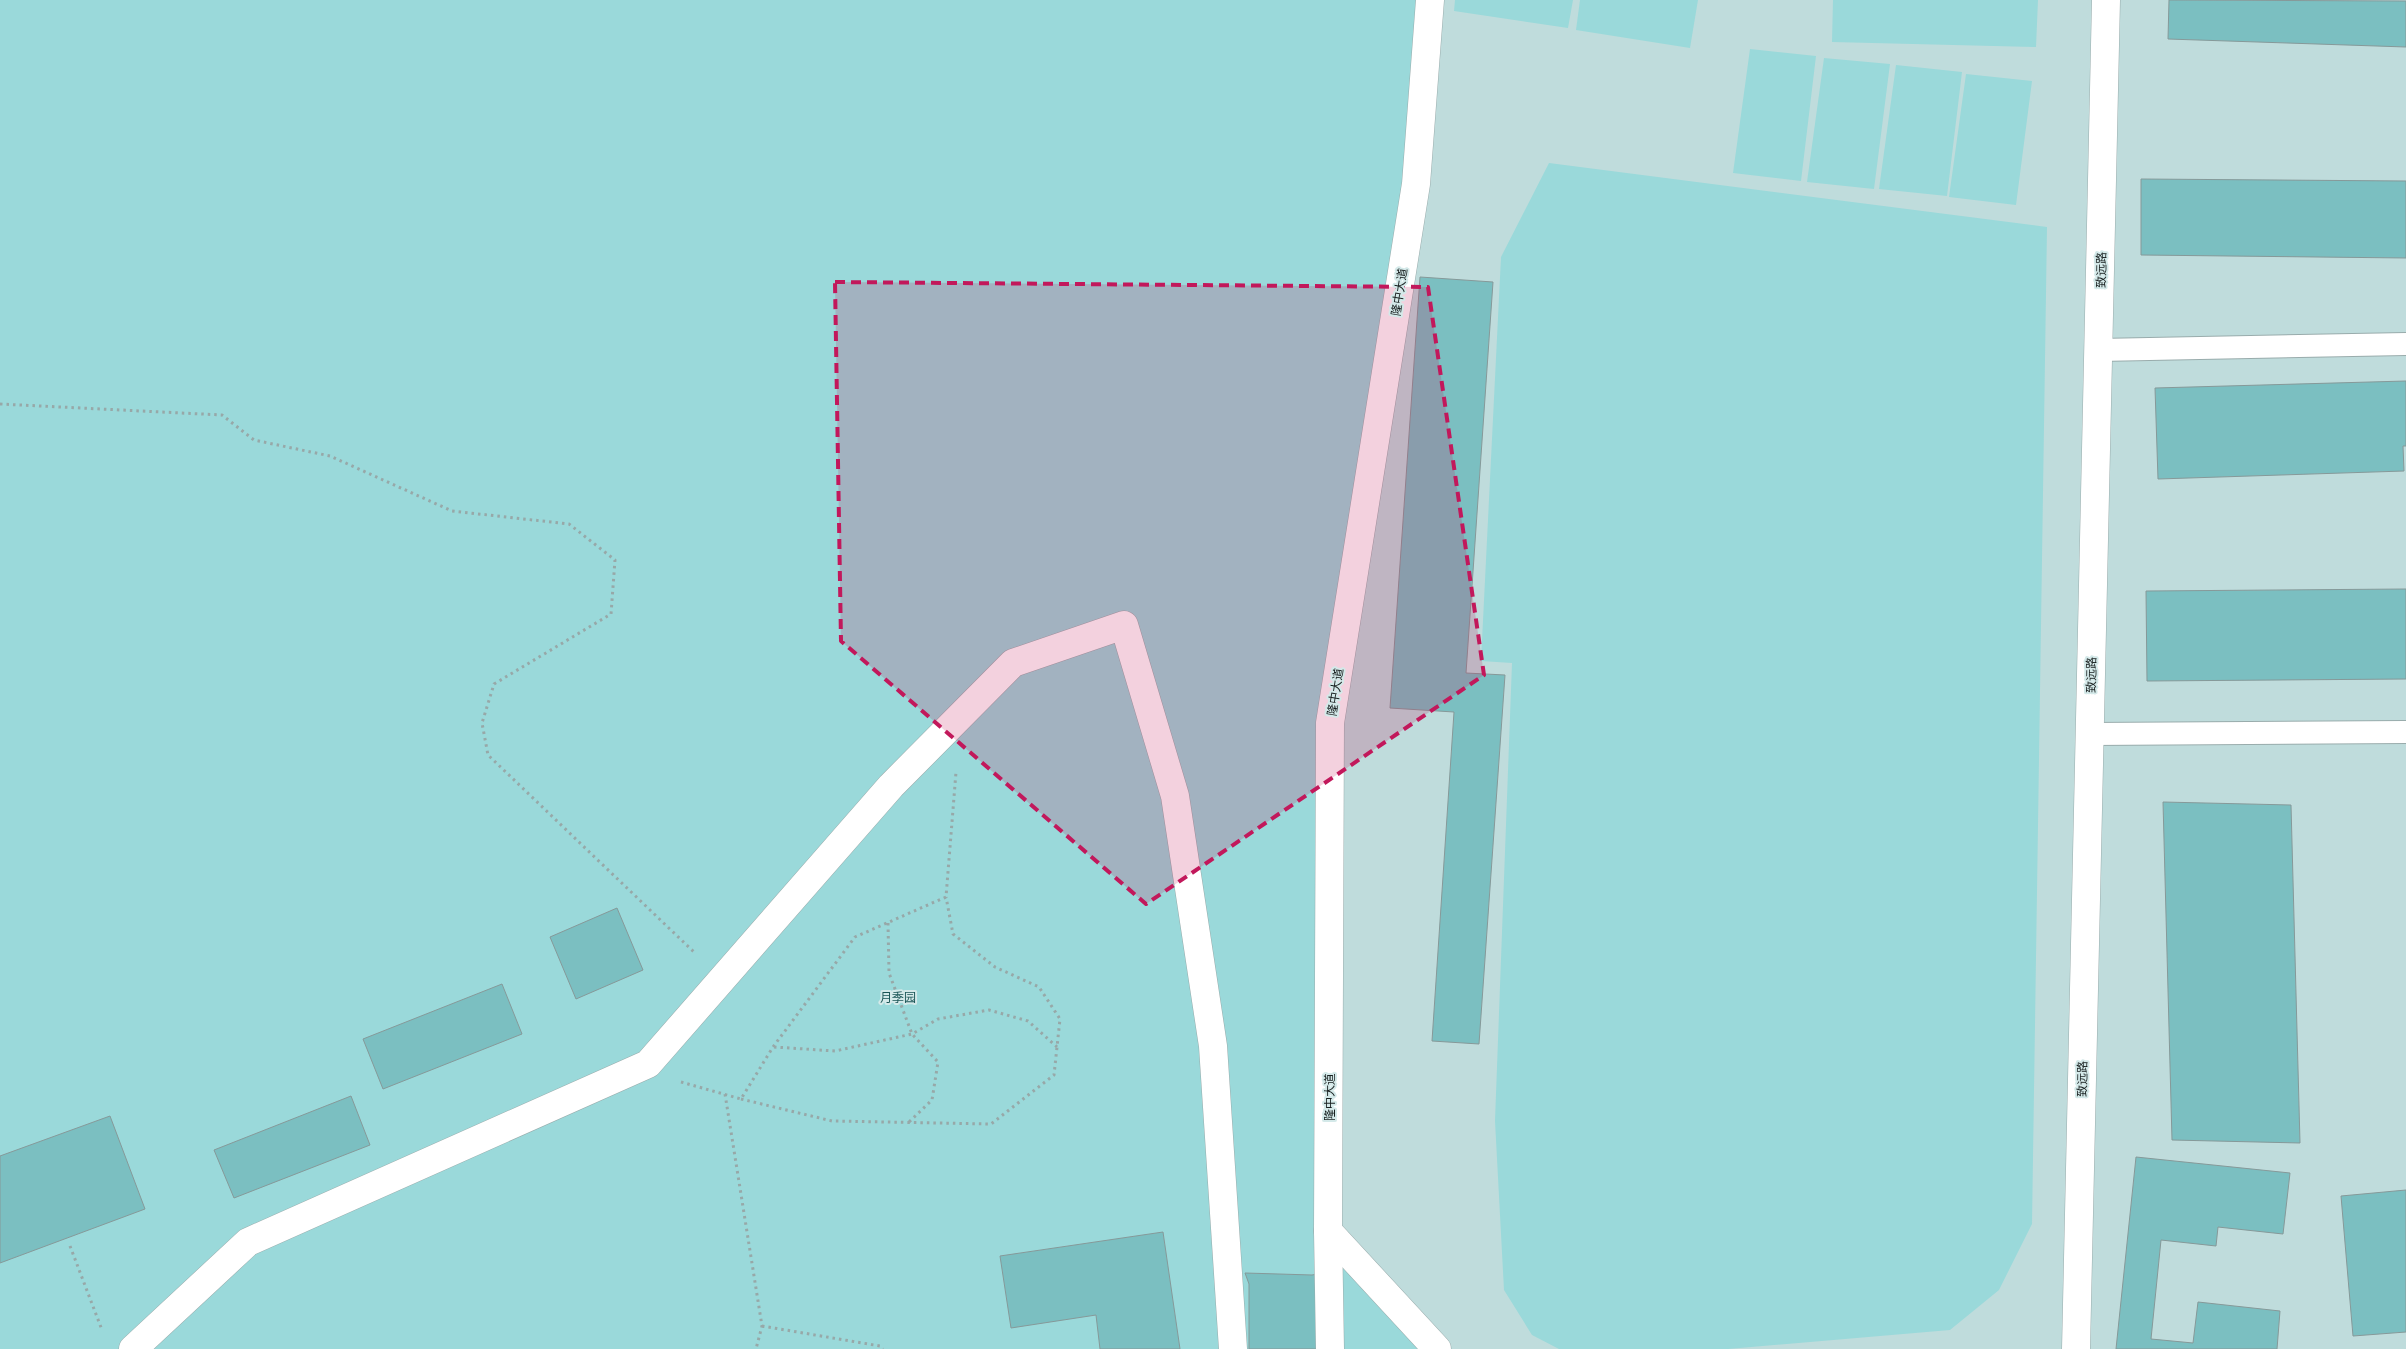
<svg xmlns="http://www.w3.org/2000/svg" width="2406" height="1349" viewBox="0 0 2406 1349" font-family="'PT Sans Narrow','Noto Sans SC',sans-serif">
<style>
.built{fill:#bfdcdc}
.green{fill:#9ad9da}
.building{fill:#7bbfc1;stroke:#869999}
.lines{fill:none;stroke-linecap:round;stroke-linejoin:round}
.lane-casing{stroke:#99acac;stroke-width:24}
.street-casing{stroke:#99acac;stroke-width:29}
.secondary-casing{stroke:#99acac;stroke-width:29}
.path{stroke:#97a8a8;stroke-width:3;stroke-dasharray:2.5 4;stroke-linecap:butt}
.lane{stroke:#fff;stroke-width:22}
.street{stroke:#fff;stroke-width:28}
.secondary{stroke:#fff;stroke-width:28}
.marked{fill:#c2185b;fill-opacity:0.2;stroke:#c2185b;stroke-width:4;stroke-dasharray:10 6;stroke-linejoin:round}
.labels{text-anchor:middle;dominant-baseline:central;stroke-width:4;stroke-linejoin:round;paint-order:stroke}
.street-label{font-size:12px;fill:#192020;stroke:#d4e9e9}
.park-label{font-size:12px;fill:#195455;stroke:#d4e9e9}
</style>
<rect width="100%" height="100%" fill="#d4e9e9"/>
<path class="built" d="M1430 0H2406V1349H1437L1328 1231 1330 723Z"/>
<path class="green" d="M0 0H1430L1330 723 1328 1231 1437 1349H0Z
M1455 0H1573L1568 28 1454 11Z
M1580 0H1698L1690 48 1576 30Z
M1833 0H2038L2036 47 1832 42Z
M1750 49 1816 56 1801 181 1733 173Z
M1824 58 1890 64 1874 189 1807 182Z
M1896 65 1962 72 1947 196 1879 189Z
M1966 74 2032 81 2016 205 1949 197Z
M1549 163 2047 227 2032 1224 1999 1290 1950 1330 1728 1349H1559L1532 1335 1504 1290 1495 1121 1512 663 1481 661 1501 257Z"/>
<path class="building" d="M2169 0 2406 1V47L2168 39Z
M2141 179 2406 181V258L2141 255Z
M1420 277 1493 282 1466 673 1505 675 1479 1044 1432 1041 1454 712 1390 708Z
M2406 381V446H2403L2404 471 2158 479 2155 388Z
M2406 589V679L2147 681 2146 591Z
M2163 802 2291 805 2300 1143 2172 1140Z
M617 908 643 970 576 999 550 937Z
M502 984 522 1034 383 1089 363 1039Z
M351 1096 370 1145 234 1198 214 1150Z
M110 1116 145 1209 0 1263V1156Z
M2136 1157 2290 1173 2283 1234 2218 1227 2216 1246 2161 1240 2151 1339 2193 1343 2198 1302 2280 1311 2277 1349H2116Z
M2406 1190V1332L2353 1336 2341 1196Z
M1163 1232 1180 1349H1100L1096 1315 1011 1328 1000 1256Z
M1245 1273 1312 1275 1324 1273 1322 1349H1249V1284Z"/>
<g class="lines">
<defs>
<path id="lane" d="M2099 350 2406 344
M2090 734 2406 732"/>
<path id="street" d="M1328 1231 1330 1349
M133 1349 248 1242 648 1064 891 786 1013 663 1124 625 1175 796 1213 1046 1233 1349
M2076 1349 2106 0"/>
<path id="secondary" d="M1430 0 1416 184 1330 723 1328 1231 1437 1349"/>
</defs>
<use href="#lane" class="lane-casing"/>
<use href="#street" class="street-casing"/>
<use href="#secondary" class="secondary-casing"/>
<path class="path" d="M0 404 222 415 254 440 330 456 452 511 569 524 615 560 611 614 494 684 482 723 488 755 696 954
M888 923 889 973 912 1034 938 1062 932 1100 909 1122
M774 1047 835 1051 912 1034 938 1019 989 1010 1028 1021 1057 1047
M681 1082 741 1099 773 1047 855 937 946 897 956 772
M725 1094 762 1326 756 1349
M741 1099 832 1121 991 1124 1054 1075 1060 1019 1039 987 995 967 953 934 946 897
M70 1246 102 1330
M762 1326 880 1346 883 1349"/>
<use href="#lane" class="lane"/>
<use href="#street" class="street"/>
<use href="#secondary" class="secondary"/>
</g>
<path class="marked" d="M835 282 1428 287 1484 675 1146 904 841 641Z"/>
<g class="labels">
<g class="street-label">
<text transform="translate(2101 270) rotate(-89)">致远路</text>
<text transform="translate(1399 292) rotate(-81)">隆中大道</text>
<text transform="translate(2091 675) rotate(-89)">致远路</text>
<text transform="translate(1335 692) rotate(-81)">隆中大道</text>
<text transform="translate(2082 1079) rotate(-89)">致远路</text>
<text transform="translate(1329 1097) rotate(-90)">隆中大道</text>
</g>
<g class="park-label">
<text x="898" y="997">月季园</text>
</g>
</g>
</svg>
